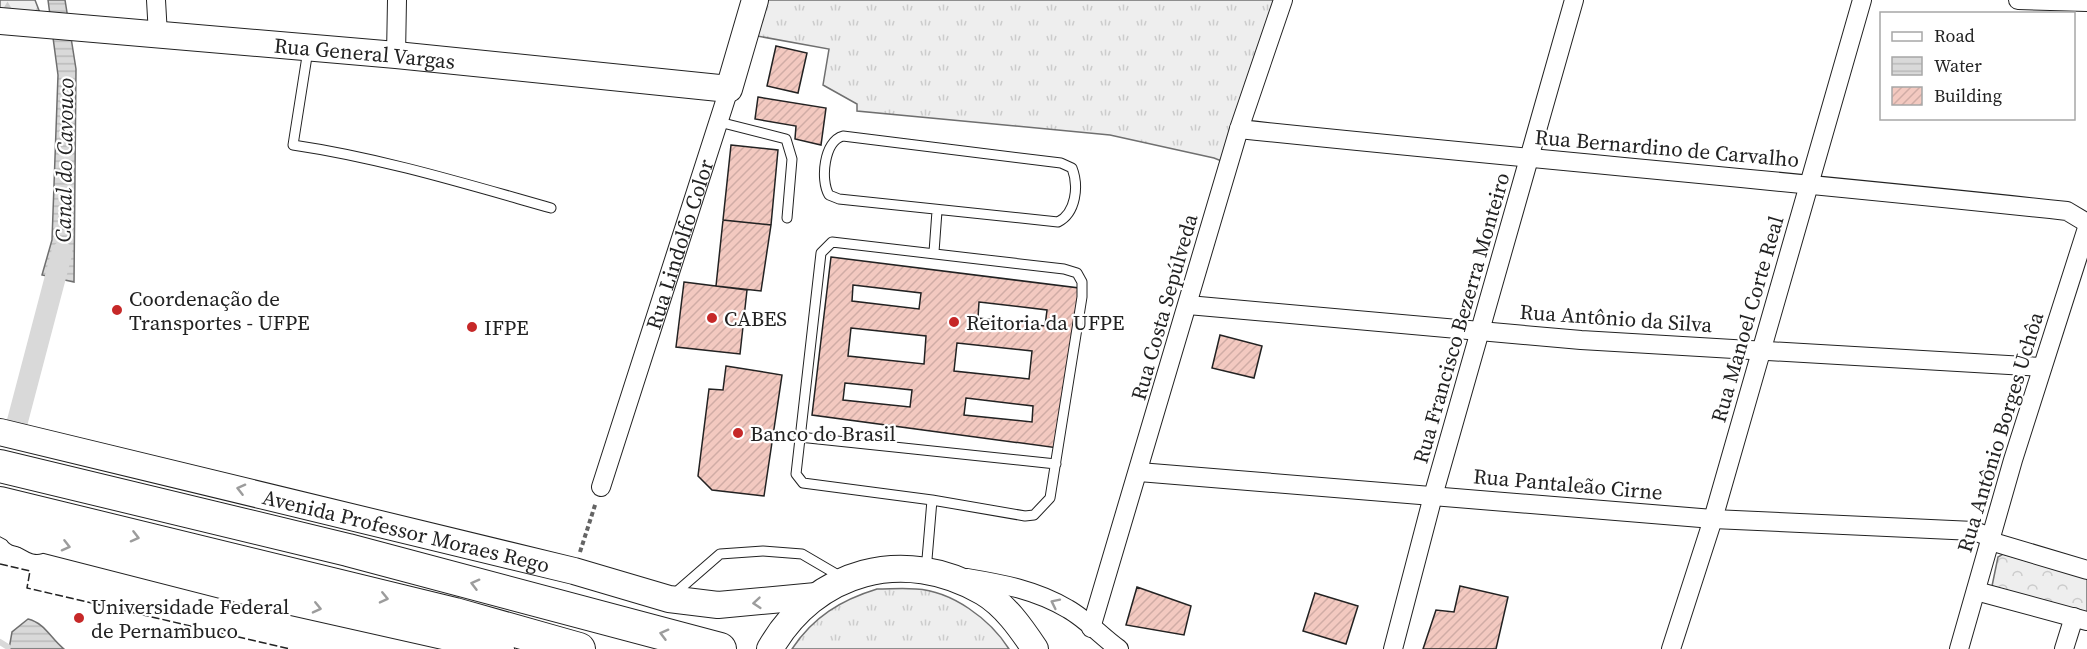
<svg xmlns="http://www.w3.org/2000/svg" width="2087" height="649" viewBox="0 0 2087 649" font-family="'Source Serif 4',serif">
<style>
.grass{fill:url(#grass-tufts);stroke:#6f6f6f;stroke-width:1.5}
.forest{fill:url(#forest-firs);stroke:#6f6f6f;stroke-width:1.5}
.park{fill:url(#park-crowns);stroke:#6f6f6f;stroke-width:1.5}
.water{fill:url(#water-rules);stroke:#6f6f6f;stroke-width:1.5}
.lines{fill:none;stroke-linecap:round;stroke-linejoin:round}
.stream{stroke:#d9d9d9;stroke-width:6}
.canal{stroke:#d9d9d9;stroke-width:21}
.building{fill:url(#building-hatch);stroke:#222;stroke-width:1.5;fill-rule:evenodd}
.lane-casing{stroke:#222;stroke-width:11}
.street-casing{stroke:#222;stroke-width:20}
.secondary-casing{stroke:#222;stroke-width:28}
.highway-casing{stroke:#222;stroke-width:34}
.path{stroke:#646464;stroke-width:4;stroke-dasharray:4.5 3;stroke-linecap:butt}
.lane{stroke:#fff;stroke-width:9}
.street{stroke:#fff;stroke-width:18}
.secondary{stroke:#fff;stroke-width:26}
.highway{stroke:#fff;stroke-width:32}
.fence{stroke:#222;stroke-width:1.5;stroke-dasharray:8 3;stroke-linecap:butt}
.oneway{stroke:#9c9c9c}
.poi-dot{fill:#c62828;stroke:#fff;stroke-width:2}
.labels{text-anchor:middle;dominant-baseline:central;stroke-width:4.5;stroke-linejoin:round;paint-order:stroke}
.street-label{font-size:21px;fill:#222;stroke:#fff}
.poi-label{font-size:21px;fill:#222;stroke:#fff;text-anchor:start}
.water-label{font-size:22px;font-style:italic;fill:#222;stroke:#fff}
</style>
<defs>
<pattern id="grass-tufts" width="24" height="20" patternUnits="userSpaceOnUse" patternTransform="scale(1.5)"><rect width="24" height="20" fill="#eee"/><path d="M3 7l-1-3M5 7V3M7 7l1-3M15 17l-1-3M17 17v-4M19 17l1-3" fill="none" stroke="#ccc"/></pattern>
<pattern id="forest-firs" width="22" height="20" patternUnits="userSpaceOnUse" patternTransform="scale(1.5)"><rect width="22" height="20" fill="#eee"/><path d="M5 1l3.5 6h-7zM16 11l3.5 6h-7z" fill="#ccc"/></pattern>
<pattern id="park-crowns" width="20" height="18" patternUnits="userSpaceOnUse" patternTransform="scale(1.5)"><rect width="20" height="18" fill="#eee"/><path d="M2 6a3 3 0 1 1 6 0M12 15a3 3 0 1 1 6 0" fill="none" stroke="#ccc"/></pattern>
<pattern id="water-rules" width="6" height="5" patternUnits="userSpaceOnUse" patternTransform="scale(1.5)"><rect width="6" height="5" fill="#d9d9d9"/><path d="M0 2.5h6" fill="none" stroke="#bababa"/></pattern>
<pattern id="building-hatch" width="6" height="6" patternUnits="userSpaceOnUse" patternTransform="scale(1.5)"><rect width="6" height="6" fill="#f3c9c0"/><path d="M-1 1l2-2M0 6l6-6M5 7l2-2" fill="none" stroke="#d0aca5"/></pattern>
</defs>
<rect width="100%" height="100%" fill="#fff"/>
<path class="grass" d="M745 0H1283L1229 164 1214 158 1110 135 857 111V104L823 85 829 49 735 32Z
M877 589C890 589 903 588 916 589 952 591 990 619 1009 649H792C813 617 841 600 877 589Z"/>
<path class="forest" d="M0 0H35L40 13 0 9Z"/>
<path class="park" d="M2003 554 2087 578V615L1992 586 1998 557Z"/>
<path class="water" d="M48 0H65L76 69 74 282 42 275 52 240 58 75Z
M28 619C45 623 51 639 64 649H9L12 632Z"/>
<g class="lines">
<path class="stream" d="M0 642 8 647"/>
<path class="canal" d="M17 423 62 252"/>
</g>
<path class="building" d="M776 46 807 53 798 93 767 86Z
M758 97 826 108 821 145 795 139 796 126 755 119Z
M731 145 778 150 771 225 723 220Z
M723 220 771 225 761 291 716 286Z
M831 257 1079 288 1058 448 812 415ZM853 285 921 293 919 309 852 301ZM979 302 1047 310 1045 326 978 318ZM851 328 926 336 924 364 848 356ZM957 343 1032 351 1029 379 954 371ZM845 383 912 390 910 407 843 400ZM966 398 1033 406 1032 422 964 415Z
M684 282 747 290 740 354 676 347Z
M1220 335 1262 346 1254 378 1212 368Z
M726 366 782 375 764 496 712 490 698 476 709 389 723 390Z
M1460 586 1508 597 1496 649H1423L1436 610 1454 612Z
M1137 587 1191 606 1184 635 1126 625Z
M1315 593 1358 606 1346 644 1303 631Z"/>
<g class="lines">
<defs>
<path id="lane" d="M308 50 293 145C381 158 466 184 551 208
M719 122 786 139 792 159 787 218
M843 136 1061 163 1072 168C1079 186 1076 213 1058 222L839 199 829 195C820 180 824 141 843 136Z
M934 252 937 211
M799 437 1056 464
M926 571 932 500 803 483 796 474 821 253 832 242 1064 269 1077 273 1082 282V297L1050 498 1034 515 1025 516 932 500
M674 594 720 554 763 551 802 554 843 578"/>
<g id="street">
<path d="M156 0 158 35"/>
<path d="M2018 0 2087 2"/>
<path d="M396 55 397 0"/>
<path d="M1239 129C1515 158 1791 181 2067 211L2087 223"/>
<path d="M1188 305 1581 340 2042 367"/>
<path d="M1139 472 1713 519 1974 531 1985 535 1990 541 2087 570"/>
<path id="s1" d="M601 487 729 89"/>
<path d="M967 578C1003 584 1036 590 1068 609 1086 619 1102 637 1119 649"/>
<path d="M1976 591 2087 621"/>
<path d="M1091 628 1239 129 1283 0"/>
<path d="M1393 649 1433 496 1574 0"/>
<path d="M1671 649 1713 519 1862 0"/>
<path d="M1959 649 2013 460 2087 228"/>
<path d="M2064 649 2074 617"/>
</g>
<g id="secondary">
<path id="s2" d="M0 21 396 55 729 89 755 0"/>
<path id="s3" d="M0 432 574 571 669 599 718 605 816 596"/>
<path d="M18 533 261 595 501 649"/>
<path d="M770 649C815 570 904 546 983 592 1005 605 1021 628 1035 649"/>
</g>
<path id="highway" d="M0 466 348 550 720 649
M0 503 455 614 579 649
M0 518 37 538"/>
</defs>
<use href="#lane" class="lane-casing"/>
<use href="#street" class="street-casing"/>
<use href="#secondary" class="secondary-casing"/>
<use href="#highway" class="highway-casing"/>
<path class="path" d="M580 552 596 502"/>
<use href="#lane" class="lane"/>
<use href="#street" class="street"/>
<use href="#secondary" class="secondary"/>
<use href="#highway" class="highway"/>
<path class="fence" d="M0 564 30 571 27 588 290 649"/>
</g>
<defs><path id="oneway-chevron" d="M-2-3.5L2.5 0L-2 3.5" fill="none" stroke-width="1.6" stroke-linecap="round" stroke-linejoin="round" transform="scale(1.5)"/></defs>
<g class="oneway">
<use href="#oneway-chevron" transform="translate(241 489) rotate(-166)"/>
<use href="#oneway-chevron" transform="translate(135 537) rotate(14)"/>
<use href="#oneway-chevron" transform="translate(66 546) rotate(14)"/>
<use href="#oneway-chevron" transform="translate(475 584) rotate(-165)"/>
<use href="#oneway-chevron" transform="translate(384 598) rotate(13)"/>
<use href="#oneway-chevron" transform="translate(757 603) rotate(175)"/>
<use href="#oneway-chevron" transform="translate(1055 603) rotate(-154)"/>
<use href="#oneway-chevron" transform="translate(317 608) rotate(13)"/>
<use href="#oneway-chevron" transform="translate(664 634) rotate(-165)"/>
</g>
<g class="poi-dot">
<circle cx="117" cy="310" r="6"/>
<circle cx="712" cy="318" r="6"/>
<circle cx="954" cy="322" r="6"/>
<circle cx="472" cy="327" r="6"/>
<circle cx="738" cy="433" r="6"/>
<circle cx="79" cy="618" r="6"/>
</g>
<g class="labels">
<g class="street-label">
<text stroke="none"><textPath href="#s2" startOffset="366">Rua General Vargas</textPath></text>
<text transform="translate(1667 148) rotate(5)">Rua Bernardino de Carvalho</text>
<text stroke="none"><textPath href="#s1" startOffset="255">Rua Lindolfo Color</textPath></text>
<text transform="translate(1164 307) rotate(-74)">Rua Costa Sepúlveda</text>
<text transform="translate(1461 318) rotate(-74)">Rua Francisco Bezerra Monteiro</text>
<text transform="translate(1616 318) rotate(4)">Rua Antônio da Silva</text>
<text transform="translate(1747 319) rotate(-74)">Rua Manoel Corte Real</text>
<text transform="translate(2000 432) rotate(-73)">Rua Antônio Borges Uchôa</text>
<text transform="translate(1568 484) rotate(5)">Rua Pantaleão Cirne</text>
<text stroke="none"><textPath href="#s3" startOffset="418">Avenida Professor Moraes Rego</textPath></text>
</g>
<g class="poi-label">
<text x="129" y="298">Coordenação de<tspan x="129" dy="24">Transportes - UFPE</tspan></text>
<text x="724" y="318">CABES</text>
<text x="966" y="322">Reitoria da UFPE</text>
<text x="484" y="327">IFPE</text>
<text x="750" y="433">Banco do Brasil</text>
<text x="91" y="606">Universidade Federal<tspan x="91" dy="24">de Pernambuco</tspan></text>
</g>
<g class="water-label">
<text transform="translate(64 160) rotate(-89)">Canal do Cavouco</text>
</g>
</g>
<rect x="1880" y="12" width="195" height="108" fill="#ffffff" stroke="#a7a7a7" stroke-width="1.5"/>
<rect x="1892" y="32" width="30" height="9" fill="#ffffff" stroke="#a7a7a7" stroke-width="1.5"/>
<text x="1934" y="42" font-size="18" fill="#222222">Road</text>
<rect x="1892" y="57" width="30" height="18" fill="url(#water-rules)" stroke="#a7a7a7" stroke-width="1.5"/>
<text x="1934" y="72" font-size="18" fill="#222222">Water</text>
<rect x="1892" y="87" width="30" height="18" fill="url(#building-hatch)" stroke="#a7a7a7" stroke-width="1.5"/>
<text x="1934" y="102" font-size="18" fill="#222222">Building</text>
</svg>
